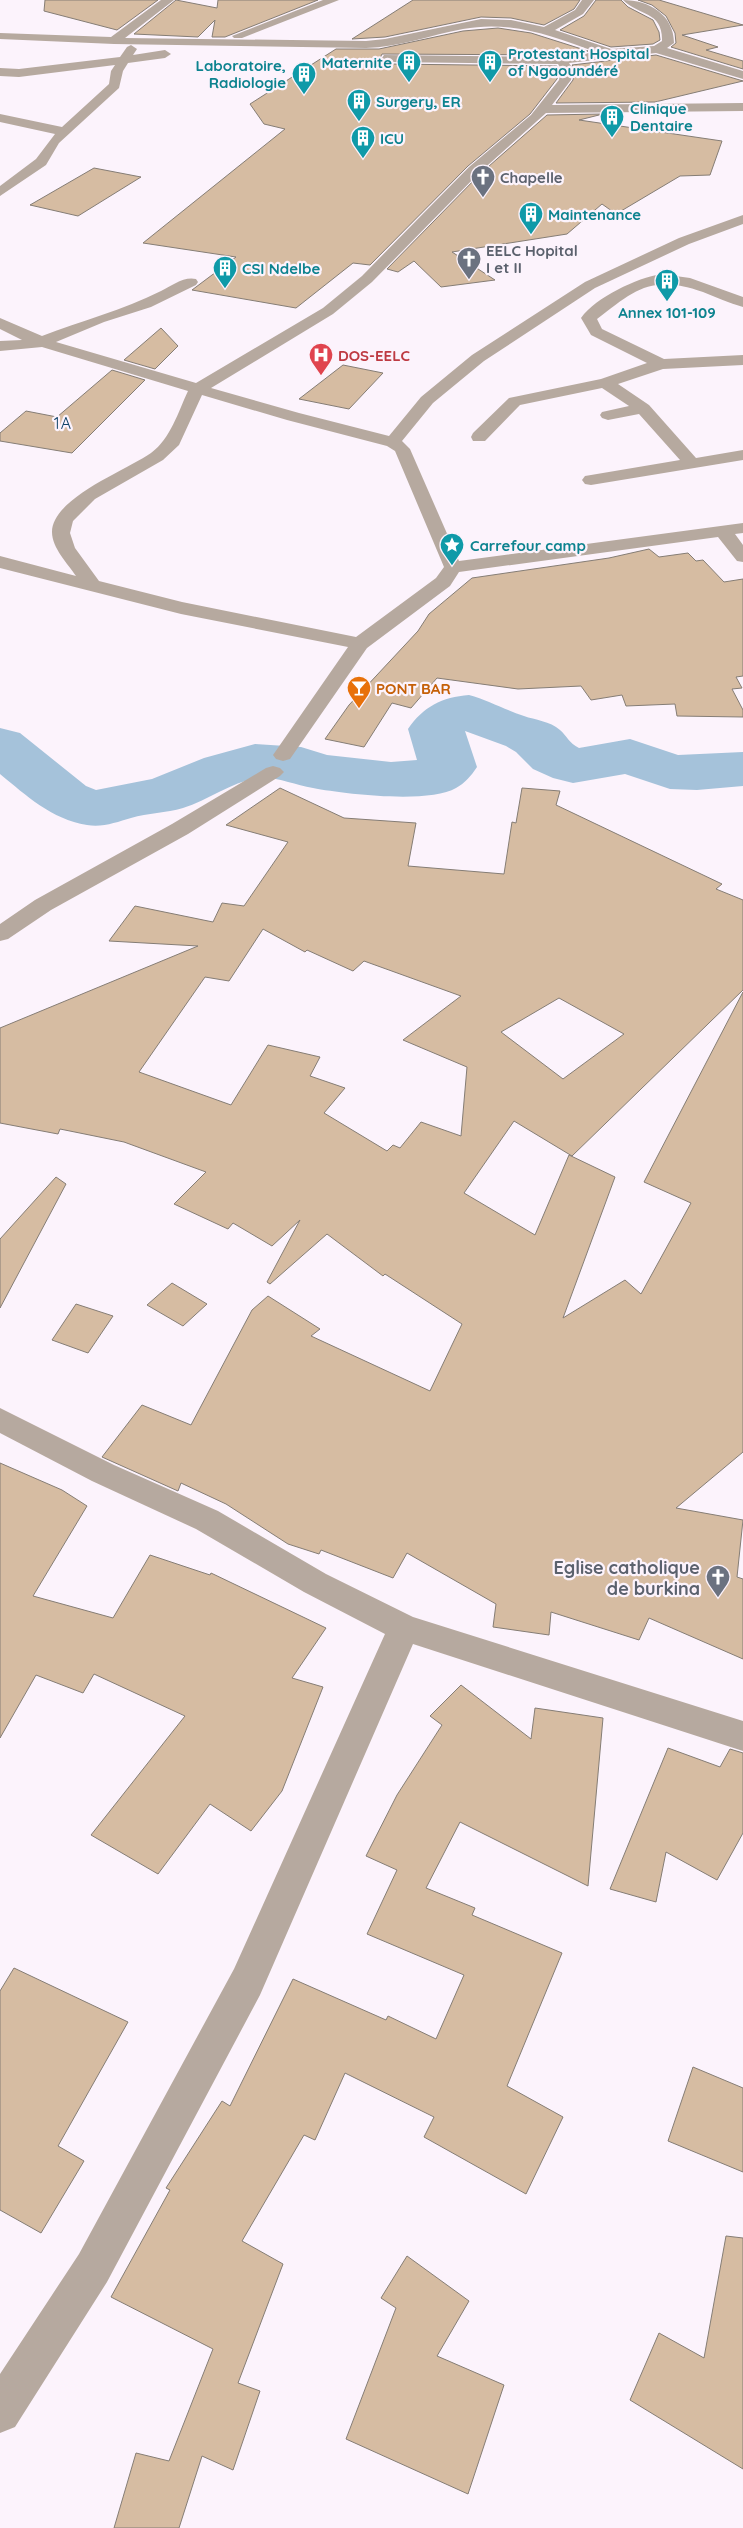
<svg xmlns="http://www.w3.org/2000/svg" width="743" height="2528" viewBox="0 0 743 2528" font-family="Quicksand,sans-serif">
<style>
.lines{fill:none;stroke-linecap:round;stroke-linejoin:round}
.river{fill:#a5c2da;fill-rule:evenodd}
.building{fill:#d6bca2;stroke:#857d75;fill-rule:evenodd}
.minor{fill:#b6a99f;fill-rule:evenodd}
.labels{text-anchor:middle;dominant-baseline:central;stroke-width:4.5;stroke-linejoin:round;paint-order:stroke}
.far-culture-label{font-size:15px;font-weight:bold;fill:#0d838f;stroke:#fcf3fc;text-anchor:start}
.far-worship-label{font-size:15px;font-weight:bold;fill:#5b616d;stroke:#fcf3fc;text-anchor:start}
.far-health-label{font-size:15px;font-weight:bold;fill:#be3a42;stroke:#fcf3fc;text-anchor:start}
.far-food-label{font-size:15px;font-weight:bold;fill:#c56008;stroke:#fcf3fc;text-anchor:start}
.far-quarter-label{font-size:16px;letter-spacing:1px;fill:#114468;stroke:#fcf3fc}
.worship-label{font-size:18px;font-weight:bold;fill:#5b616d;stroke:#fcf3fc;text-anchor:end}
</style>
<rect width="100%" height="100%" fill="#fcf3fc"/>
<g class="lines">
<path class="river" d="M469 695C488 700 505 710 524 716 535 720 550 721 560 730 567 736 569 743 579 748L630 739 678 755 743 752V786L697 790 670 789 625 774 573 783 553 778 533 769 516 752 506 746 465 731 477 767C471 776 465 783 456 788 429 804 344 794 313 788 294 785 277 776 257 778 232 782 208 800 183 808 166 813 148 813 131 818 117 822 102 828 87 825 51 819 27 796 0 774V728L20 733 86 786 96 790 152 779 204 758 255 744 301 747 327 755 391 762 417 760 408 729C423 707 442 697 469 695Z"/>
</g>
<path class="building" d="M45 0H158L117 30 44 11Z
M176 0 217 8 218 0H318L225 37H212L215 20 198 37 134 34Z
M413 0H580L574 9 544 25 511 18 481 17 385 37 352 39Z
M596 0H621L628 7 653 20 659 32 660 40 653 44 611 47 560 30 584 16Z
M638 0H659L743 25 682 35 718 47 706 50 743 61V69L671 47 676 43 675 33 666 16 652 5Z
M498 28 531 33 588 51 562 55 382 54 380 58 388 64 557 66 559 69 557 79 530 114 468 166 370 265 353 263 296 308 192 290 236 257 143 243 285 129 264 124 250 104 336 49H379L463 31Z
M656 55 743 81 655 102 556 103 573 80 575 69 572 65Z
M603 114 579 120 722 141 710 175 680 176 616 214 602 204 567 234 452 252 495 280 441 287 414 261 398 272 387 269 480 174 547 115Z
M94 168 141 177 78 216 30 205Z
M161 328 178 346 155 369 124 360Z
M343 365 383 373 349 409 299 399Z
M112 370 145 380 72 453 0 441V433L26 411 57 417Z
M649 549 659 557 688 553 696 561 703 560 724 582 743 579V676L736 677 742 688 732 689 743 710V717L677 716 675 704 626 706 622 695 591 700 581 686 518 689 437 678 411 708 392 703 364 747 325 739 349 705 418 631 429 614 472 578 609 558Z
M280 788 344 818 416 823 408 866 504 874 512 822 516 823 522 788 560 791 556 805 722 884 716 889 743 900V990L572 1156 514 1121 464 1193 535 1235 569 1155 615 1177 563 1318 625 1280 641 1294 691 1203 644 1182 743 992V1452L676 1508 743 1520 737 1577 743 1579V1659L649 1618 639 1640 551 1612 549 1635 493 1627 496 1604 407 1553 393 1578 321 1550 319 1554 288 1544 226 1504 181 1483 178 1491 102 1457 142 1405 191 1425 252 1310 268 1296 320 1329 311 1336 430 1391 462 1324 385 1274 383 1276 327 1234 270 1284 267 1282 300 1220 272 1246 233 1223 228 1229 174 1204 206 1172 124 1142 60 1129 58 1134 0 1123V1028L198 946 109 941 135 906 213 922 222 903 244 906 288 842 226 825ZM263 929 305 952 307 950 353 971 364 961 461 996 403 1040 467 1067 461 1136 421 1122 400 1148 393 1145 387 1151 324 1113 345 1088 310 1076 320 1057 268 1045 231 1105 139 1072 205 977 229 981ZM559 998 624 1034 563 1079 501 1032Z
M56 1177 66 1184 0 1308V1239Z
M172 1283 207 1304 183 1326 147 1305Z
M76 1304 113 1316 88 1353 52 1340Z
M0 1463 62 1490 87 1506 33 1596 113 1618 150 1555 210 1575 211 1573 326 1628 292 1678 323 1687 282 1791 251 1831 210 1804 158 1874 91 1835 185 1716 94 1674 83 1693 36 1675 0 1738Z
M461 1685 531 1739 535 1708 603 1718 588 1886 460 1822 426 1888 475 1908 472 1915 562 1953 507 2086 563 2117 526 2194 424 2137 434 2117 345 2073 315 2140 304 2135 242 2241 283 2264 238 2383 260 2391 233 2470 202 2456 179 2528H114L136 2453 169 2461 213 2349 111 2297 170 2190 166 2188 222 2101 230 2106 293 1979 386 2020 388 2016 436 2039 464 1975 367 1934 397 1870 366 1856 397 1795 442 1725 430 1716Z
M668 1748 720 1767 730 1749 743 1753V1833L717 1880 666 1852 656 1902 610 1889Z
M14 1968 128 2022 58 2146 84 2161 41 2233 0 2210V1991Z
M693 2067 743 2088V2172L668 2141Z
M726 2236 743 2238V2469L630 2400 659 2333 704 2358Z
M407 2256 469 2301 437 2356 504 2385 468 2494 346 2439 396 2308 381 2298Z"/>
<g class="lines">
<path class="minor" d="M161 0H174L125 38 366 41 385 39 481 19 511 20 544 27 575 10 582 0H594L583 14 555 30 611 49 654 46 662 41C663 11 639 16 623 0 649 0 674 15 674 43L667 48 743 71V79L656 53 569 63 573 69 571 80 552 105 743 103V111L546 113 479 173 372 282 333 314 211 388 299 413 389 436 421 397 472 355 585 282 679 238 743 215V224L689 244 595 288 484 361 433 403 402 441 410 449 459 561 743 523V533L735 534 743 545V562L737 561 718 537 459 572 450 586 367 648 290 759 283 761 276 759 273 755 348 647 181 614 0 568V556L76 576C68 564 52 548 52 532 52 498 127 470 151 453 171 438 178 412 188 391L42 347 0 351V341L22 340 0 329V318L42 336C81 321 123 310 161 291 171 286 184 276 196 279L198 282 196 285 151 307 104 322 56 342 196 383 323 308 362 276 469 167 531 115 559 80 561 69 558 64 388 62 382 58 384 55 562 57 596 52C552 36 511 20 463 29 431 35 399 47 366 48L114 44 0 39V33L111 37ZM202 395 287 420 387 446 395 451 444 567 436 578 356 637 182 602 99 581 75 548 70 533 73 521 95 499 163 460 179 445Z
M323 0H339L242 38H234L232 36Z
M131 45 137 49 133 55 165 50 171 54 165 58 128 63 123 71 119 88 59 143 46 165 0 196V186L36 159 55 134 0 122V114L62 127 109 84 111 71 115 65 19 77 0 76V68L19 69 120 57 127 47Z
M661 274 690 278 743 297V307C729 303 716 297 703 292 652 274 636 289 597 319L602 329 664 359 743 355V365L663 369 618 384 649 405 696 458 743 450V460L591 485 585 484 582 480 585 476 591 475 680 460 639 414 608 420 602 418 600 415 602 412 629 406 602 388 520 405 485 441H473L471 437 473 433 509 398 601 379 647 363 591 335 581 318C596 297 637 278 661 274Z
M273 766 280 768 284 772 280 776 188 834 51 910 8 939 0 941V924L35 900 172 824 266 768Z
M0 1408 114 1465 218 1511 326 1574 413 1617 743 1721V1751L413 1644 260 1995 107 2282 15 2427 0 2433V2374L79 2254 234 1969 385 1634 304 1592 196 1529 92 1481 0 1433Z"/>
</g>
<defs>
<symbol id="building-pin" viewBox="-11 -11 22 30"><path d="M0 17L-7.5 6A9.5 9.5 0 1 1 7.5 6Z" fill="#0f9aa8" stroke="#fcf3fc"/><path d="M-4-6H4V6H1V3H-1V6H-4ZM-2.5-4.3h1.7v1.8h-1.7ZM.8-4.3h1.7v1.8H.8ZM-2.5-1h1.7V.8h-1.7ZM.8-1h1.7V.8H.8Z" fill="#fff"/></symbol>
<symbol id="church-pin" viewBox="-11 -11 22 30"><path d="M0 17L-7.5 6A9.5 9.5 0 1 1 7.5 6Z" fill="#6b7280" stroke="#fcf3fc"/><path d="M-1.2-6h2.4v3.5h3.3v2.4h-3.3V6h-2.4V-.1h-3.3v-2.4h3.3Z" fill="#fff"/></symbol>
<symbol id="hospital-pin" viewBox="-11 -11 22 30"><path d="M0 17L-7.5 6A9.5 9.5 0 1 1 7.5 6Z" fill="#e0444e" stroke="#fcf3fc"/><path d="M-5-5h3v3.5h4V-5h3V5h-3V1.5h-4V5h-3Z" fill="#fff"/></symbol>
<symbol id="sight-pin" viewBox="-11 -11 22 30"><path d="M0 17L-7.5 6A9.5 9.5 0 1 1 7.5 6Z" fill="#0f9aa8" stroke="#fcf3fc"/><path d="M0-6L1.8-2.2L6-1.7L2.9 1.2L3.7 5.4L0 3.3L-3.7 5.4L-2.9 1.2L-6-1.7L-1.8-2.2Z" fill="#fff"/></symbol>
<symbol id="bar-pin" viewBox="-11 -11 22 30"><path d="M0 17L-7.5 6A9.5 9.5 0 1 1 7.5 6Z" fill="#e8710a" stroke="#fcf3fc"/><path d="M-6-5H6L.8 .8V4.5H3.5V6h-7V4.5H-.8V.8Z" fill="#fff"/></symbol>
</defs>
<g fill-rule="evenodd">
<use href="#building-pin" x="395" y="48" width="28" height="38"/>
<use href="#building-pin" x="476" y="48" width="28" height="38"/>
<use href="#building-pin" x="290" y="60" width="28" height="38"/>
<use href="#building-pin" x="345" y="87" width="28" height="38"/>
<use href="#building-pin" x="598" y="103" width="28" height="38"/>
<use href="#building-pin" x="349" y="124" width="28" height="38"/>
<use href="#church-pin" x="469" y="163" width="28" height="38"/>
<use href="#building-pin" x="517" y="200" width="28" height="38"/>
<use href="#church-pin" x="455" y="245" width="28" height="38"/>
<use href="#building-pin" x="211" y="254" width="28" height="38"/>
<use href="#building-pin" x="653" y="267" width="28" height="38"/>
<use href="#hospital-pin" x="307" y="341" width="28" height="38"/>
<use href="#sight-pin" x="438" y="531" width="28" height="38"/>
<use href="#bar-pin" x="345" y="674" width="28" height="38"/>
<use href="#church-pin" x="704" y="1563" width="28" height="38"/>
</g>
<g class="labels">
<g class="far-culture-label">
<text x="508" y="53">Protestant Hospital<tspan x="508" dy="17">of Ngaoundéré</tspan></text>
<text x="392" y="62" text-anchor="end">Maternite</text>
<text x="286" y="65" text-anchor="end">Laboratoire,<tspan x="286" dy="17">Radiologie</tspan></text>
<text x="376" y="101">Surgery, ER</text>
<text x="630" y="108">Clinique<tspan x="630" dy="17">Dentaire</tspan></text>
<text x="380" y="138">ICU</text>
<text x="548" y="214">Maintenance</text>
<text x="242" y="268">CSI Ndelbe</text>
<text x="667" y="312" text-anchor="middle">Annex 101-109</text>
<text x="470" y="545">Carrefour camp</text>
</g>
<g class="far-worship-label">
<text x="500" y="177">Chapelle</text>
<text x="486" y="250">EELC Hopital<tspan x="486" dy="17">I et II</tspan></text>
</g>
<g class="far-health-label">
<text x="338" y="355">DOS-EELC</text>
</g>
<g class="far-food-label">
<text x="376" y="688">PONT BAR</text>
</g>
<g class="far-quarter-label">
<text x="63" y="423">1A</text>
</g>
<g class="worship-label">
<text x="700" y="1567">Eglise catholique<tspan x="700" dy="21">de burkina</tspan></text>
</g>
</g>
</svg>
